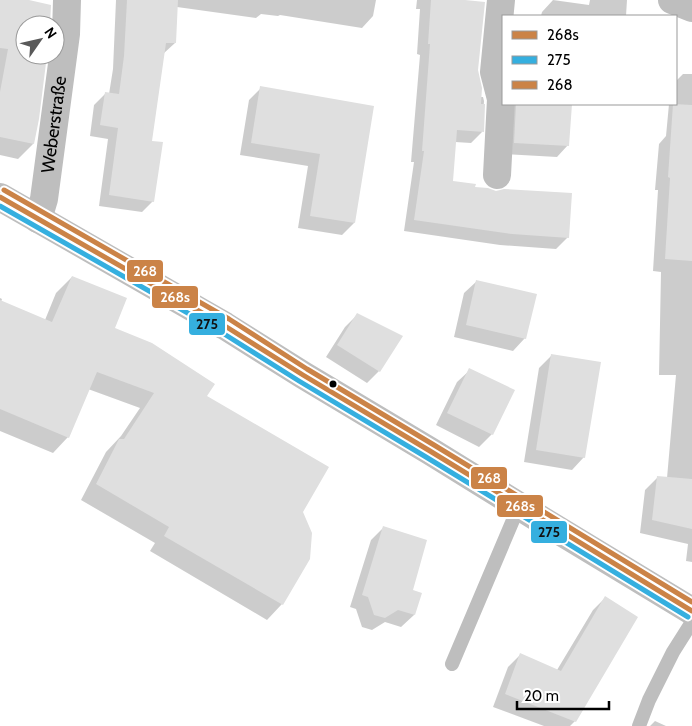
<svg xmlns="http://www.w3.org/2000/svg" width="692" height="726" viewBox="0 0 692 726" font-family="Cabin,sans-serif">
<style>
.shadow{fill:#0003}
.building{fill:#dfdfdf}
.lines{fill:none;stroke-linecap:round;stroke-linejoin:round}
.service{stroke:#bebebe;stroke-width:14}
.minor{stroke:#bebebe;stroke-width:28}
.tertiary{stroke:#bebebe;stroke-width:28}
.bus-1-casing{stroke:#fff;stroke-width:9}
.bus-2-casing{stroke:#fff;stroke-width:9}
.bus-3-casing{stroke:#fff;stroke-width:9}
.bus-1{stroke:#cb8347;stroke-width:5}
.bus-2{stroke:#35afdf;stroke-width:5}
.bus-3{stroke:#cb8347;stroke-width:5}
.bus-dot{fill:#000;stroke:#fff;stroke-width:2}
.labels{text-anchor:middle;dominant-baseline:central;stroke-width:4;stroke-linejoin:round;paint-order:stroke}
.street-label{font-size:18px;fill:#000;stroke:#fff}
.line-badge{stroke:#fff;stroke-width:2}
.badge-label{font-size:14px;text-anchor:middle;font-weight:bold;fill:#fff}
.pale-badge-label{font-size:14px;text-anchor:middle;font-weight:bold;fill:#111}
</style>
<rect width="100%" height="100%" fill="#fff"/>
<path class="shadow" d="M0 0H24L49 25H25V55H43L33 144 18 159 0 155Z
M116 0H376L373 16 362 28 280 15 278 16 261 14 256 18 177 7 175 43 163 54 151 142 153 201 142 212 99 206 108 139 90 136 94 105 105 94H109L113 69Z
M417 0H463L477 71 480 97H483L484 101 482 132 471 143 455 142 452 183 474 188 568 237 556 249 500 245 404 231 414 162H411L420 55 417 54 420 9H416Z
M553 0 589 5 590 0H627L626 16H541L542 12Z
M683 74H692V562L686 561 688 544 640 533 645 490 658 477 667 478 676 375H659L661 272 653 271 658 190H655L659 144 666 136 669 104H676V81Z
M261 88 373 107 354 223 342 235 298 228 308 166 240 155 249 100Z
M512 104H572L571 105 568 145 557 157 504 154Z
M72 277 113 329 205 397 301 512 282 604 267 620 150 551 155 543 81 500 106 452 121 436 140 408 88 389 68 437 53 453 0 431V298L2 299 1 302 45 320 56 293Z
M477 281 525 338 513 351 454 337 464 293Z
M357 315 379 371 367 383 326 357 345 327Z
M551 356 584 457 572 470 524 462 539 368Z
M470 370 513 391 492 434 479 447 436 425 457 382Z
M384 527 411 591 414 615 401 627 385 622 372 630 362 627 356 609 350 607 371 540Z
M605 598 575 721 570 726H544L493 707 508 667 520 655 557 670 593 610Z
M655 721 666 726H650Z"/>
<path class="building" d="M0 0H29L51 5 50 25H25V55H47L39 119 34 144 0 137V92L8 49 0 48Z
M127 0H178L176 43H166L152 141 163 142 154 202 109 195 118 128 100 125 105 92 119 94 124 56Z
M431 0H465L485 2 478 70 482 88 481 104H485L484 132 457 130 453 181 476 184 475 187 488 188 496 191 504 189 572 193 569 238 512 234 414 220 424 151H422L430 44H428Z
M260 86 374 106 355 223 310 216 320 154 251 143Z
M516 104H572L569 146 514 143Z
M673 104 692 105V261L665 259 670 178 668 177Z
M72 276 127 298 115 328 152 343 215 384 207 396 329 467 303 512 312 533 310 559 283 605 164 536 169 527 96 484 119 439H124L154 393 97 372 69 438 0 409V300L52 322Z
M476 280 537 294 526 339 466 325Z
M357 313 403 336 380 372 337 345Z
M551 354 601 362 585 458 536 450Z
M469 368 515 390 493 435 447 413Z
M657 476 692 479V529L652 520Z
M383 526 427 540 413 590 422 593 415 615 398 610 385 618 374 615 368 597 362 595Z
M605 596 638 617 576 722 505 694 520 653 561 671Z"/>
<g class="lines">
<path class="service" d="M452 664 519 506
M639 726 649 700 673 652 692 622"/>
<g class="minor">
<path d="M672 0 692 8"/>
<path d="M497 175 501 99 494 72 501 0"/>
<path id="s1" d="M38 219 44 199 66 34 67 0"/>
</g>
<path class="tertiary" d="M0 197 225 326 303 375 430 451 535 516 692 611"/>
<defs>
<path id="bus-1" d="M0 197 225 326 303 375 430 451 692 611"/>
<path id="bus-2" d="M0 206 221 332 299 381 426 457 688 617"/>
<path id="bus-3" d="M4 190 229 319 307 369 434 445 692 602"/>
</defs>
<use href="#bus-1" class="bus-1-casing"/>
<use href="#bus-2" class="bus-2-casing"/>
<use href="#bus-3" class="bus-3-casing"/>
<use href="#bus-1" class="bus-1"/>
<use href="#bus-2" class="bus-2"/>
<use href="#bus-3" class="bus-3"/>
</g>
<circle class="bus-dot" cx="333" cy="384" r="4.5"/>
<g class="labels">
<g class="street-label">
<text stroke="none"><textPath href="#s1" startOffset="96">Weberstraße</textPath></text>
</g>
</g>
<g class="line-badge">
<rect x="126" y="259" width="38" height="24" rx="5" fill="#cb8347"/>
<rect x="151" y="285" width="48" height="24" rx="5" fill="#cb8347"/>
<rect x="188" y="312" width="38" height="24" rx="5" fill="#35afdf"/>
<rect x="470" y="466" width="38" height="24" rx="5" fill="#cb8347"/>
<rect x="496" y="494" width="48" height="24" rx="5" fill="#cb8347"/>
<rect x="530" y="520" width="38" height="24" rx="5" fill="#35afdf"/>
</g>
<g class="badge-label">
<text x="145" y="276">268</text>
<text x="175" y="302">268s</text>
<text x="489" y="483">268</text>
<text x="520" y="511">268s</text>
</g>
<g class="pale-badge-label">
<text x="207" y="329">275</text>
<text x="549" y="537">275</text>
</g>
<rect x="502" y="15" width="175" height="90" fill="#ffffff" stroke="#999999"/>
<rect x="512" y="31" width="25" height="8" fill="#cb8347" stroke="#999999"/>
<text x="547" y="40" font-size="15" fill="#000000">268s</text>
<rect x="512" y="56" width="25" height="8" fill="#35afdf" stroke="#999999"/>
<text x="547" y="65" font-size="15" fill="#000000">275</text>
<rect x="512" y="81" width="25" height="8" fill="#cb8347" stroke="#999999"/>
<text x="547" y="90" font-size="15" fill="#000000">268</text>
<g transform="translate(40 40) rotate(56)"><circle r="24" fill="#ffffff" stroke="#999999"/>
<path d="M0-4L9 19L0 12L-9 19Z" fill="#595959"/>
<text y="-8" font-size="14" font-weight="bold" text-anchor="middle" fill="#000000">N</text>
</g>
<path d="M517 701v8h92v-8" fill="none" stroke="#000000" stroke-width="2.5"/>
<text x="524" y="701" font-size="15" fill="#000000" stroke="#ffffff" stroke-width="4" paint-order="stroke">20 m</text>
</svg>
